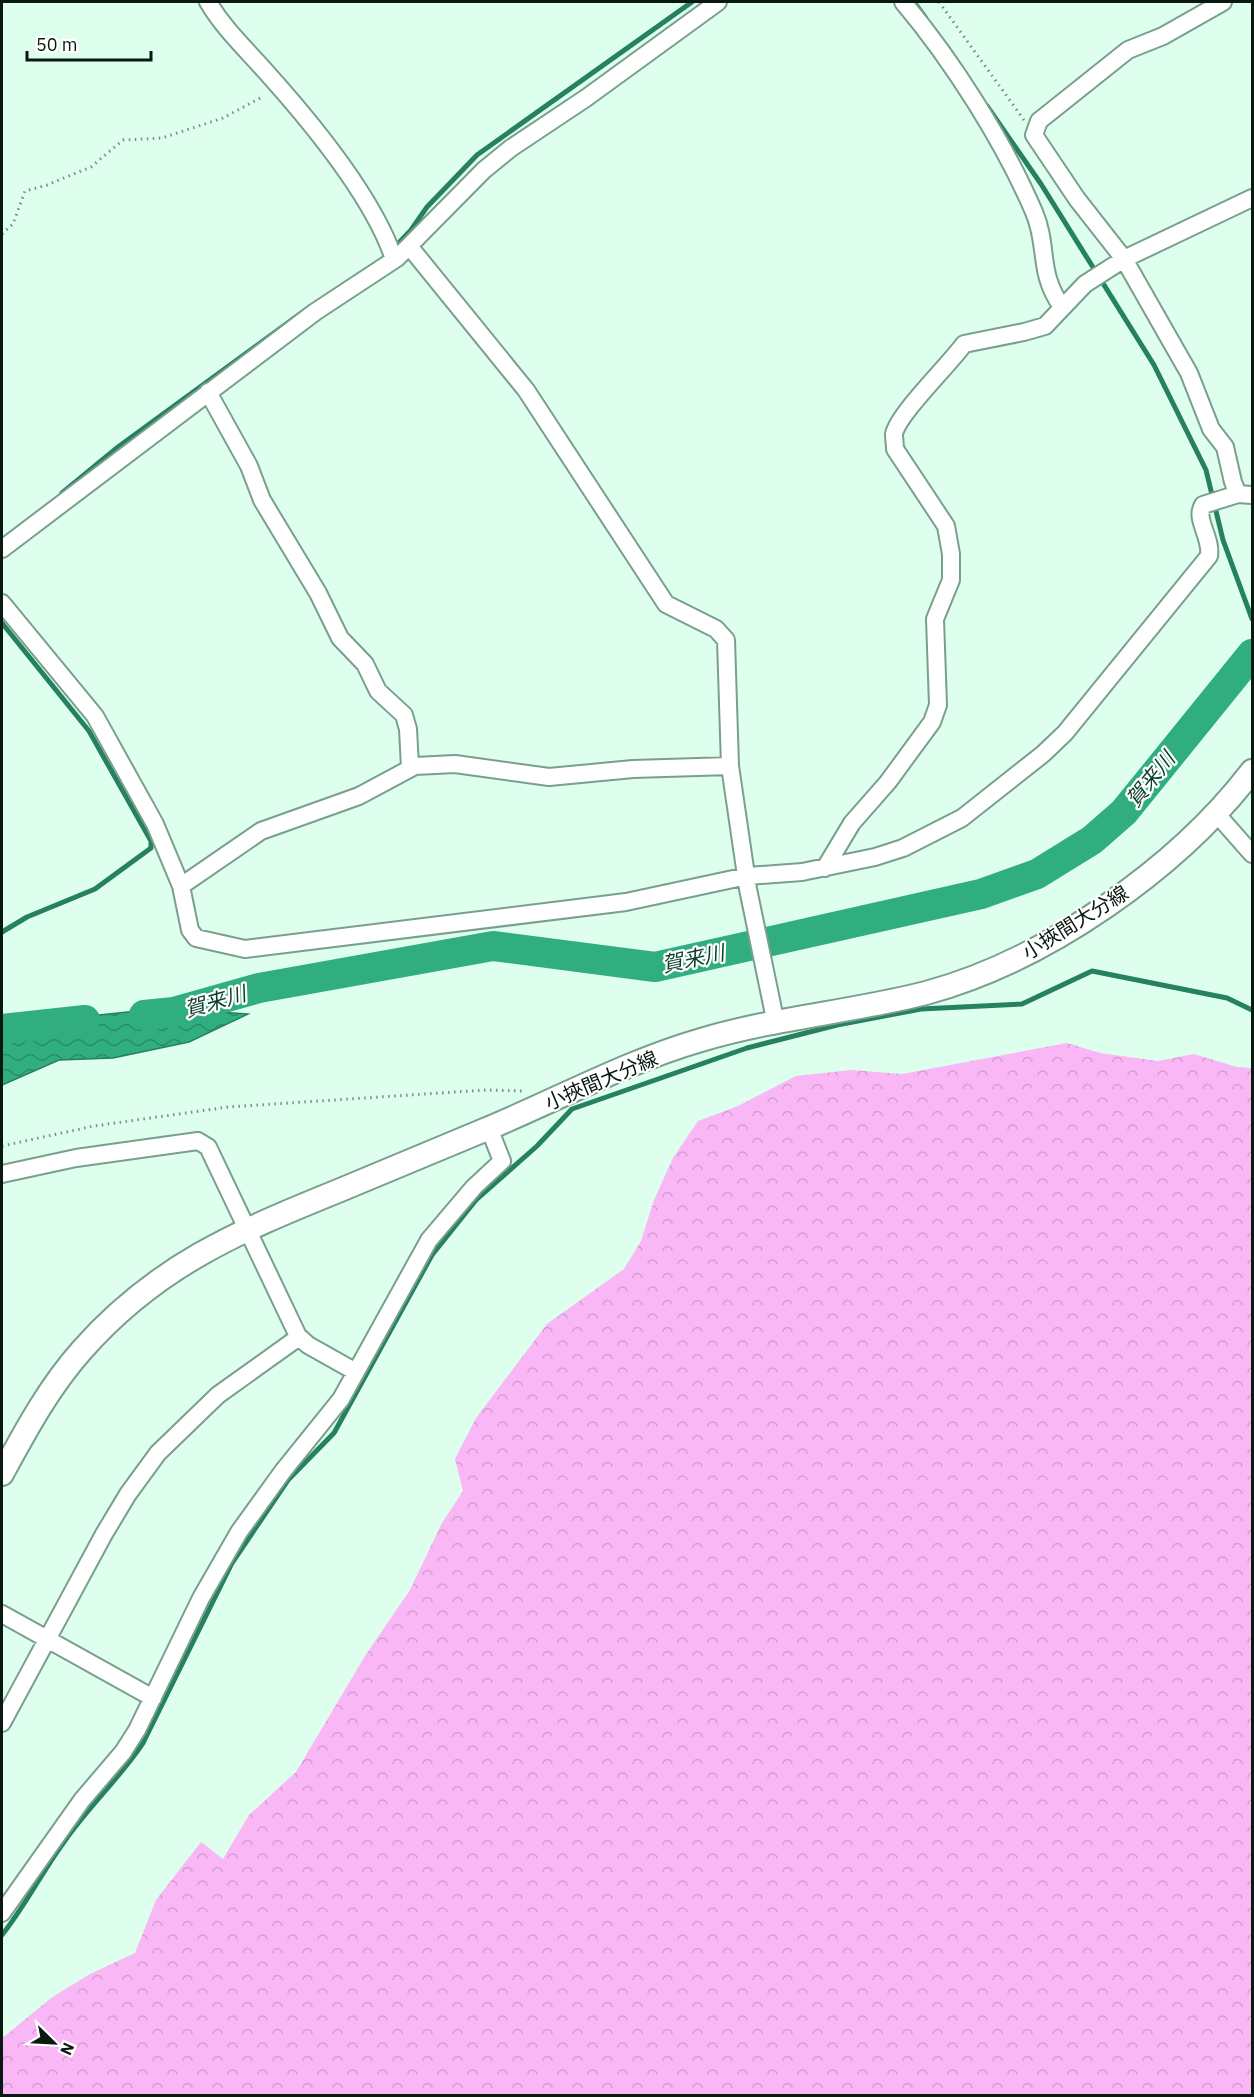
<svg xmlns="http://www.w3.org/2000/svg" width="1254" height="2097" viewBox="0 0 1254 2097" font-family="'IBM Plex Sans','Noto Sans JP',sans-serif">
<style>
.forest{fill:url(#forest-crowns)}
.water{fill:url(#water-waves);stroke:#25815f;stroke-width:1.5}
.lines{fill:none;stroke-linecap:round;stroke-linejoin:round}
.stream{stroke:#25815f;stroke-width:5}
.river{stroke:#31ae80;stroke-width:30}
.minor-casing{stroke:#799f8d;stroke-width:20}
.secondary-casing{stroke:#799f8d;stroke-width:26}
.path{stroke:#789084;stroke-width:3;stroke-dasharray:1.5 4.5;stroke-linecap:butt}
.minor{stroke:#fff;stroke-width:16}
.secondary{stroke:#fff;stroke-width:22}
.labels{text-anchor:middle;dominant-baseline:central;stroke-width:4.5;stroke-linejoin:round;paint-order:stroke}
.street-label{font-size:20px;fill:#091811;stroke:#fff}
.water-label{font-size:21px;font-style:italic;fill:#0a3f2c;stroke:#fff}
</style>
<defs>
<pattern id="forest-crowns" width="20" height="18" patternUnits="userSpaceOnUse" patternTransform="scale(1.5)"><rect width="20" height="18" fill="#f9b7f5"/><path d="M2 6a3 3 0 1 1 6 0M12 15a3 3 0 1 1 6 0" fill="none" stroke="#d49dd1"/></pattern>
<pattern id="water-waves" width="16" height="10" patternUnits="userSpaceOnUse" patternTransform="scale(1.5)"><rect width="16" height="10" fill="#31ae80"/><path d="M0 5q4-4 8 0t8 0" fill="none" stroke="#288d67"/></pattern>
</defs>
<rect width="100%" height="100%" fill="#defeee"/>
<path class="forest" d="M1067 1043 1100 1053 1158 1061 1194 1054 1237 1067 1252 1068V2095H2V2036H5L51 1998 90 1974 135 1953 156 1900 201 1842 223 1859 249 1815 296 1772 365 1656 410 1590 442 1523 463 1491 455 1459 476 1418 547 1324 624 1269 641 1241 654 1200 673 1158 698 1121 738 1106 796 1076 851 1070 902 1074Z"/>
<path class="water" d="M165 1008 248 1014 189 1042 113 1058 59 1060 2 1085V1034L71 1018Z"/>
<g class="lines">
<path class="stream" d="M914 2 925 17
M987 106 1041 184 1154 365 1206 470 1223 540 1252 619
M393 249 411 230 427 207 477 155 692 2
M62 493 118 447 304 311
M2 623 89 731 151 841V848L95 889 27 917 2 932
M2 1935C25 1906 42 1872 64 1842 88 1807 119 1779 143 1743L232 1563 288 1480 334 1433 432 1255 476 1200 537 1146 572 1109 747 1048 837 1025 921 1009 1022 1004 1092 971 1227 998 1252 1010"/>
<path class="river" d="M144 1015 174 1012 259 988 493 946 655 967 981 894 1037 874 1092 840 1124 812 1252 654
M2 1029 85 1020"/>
<defs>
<path id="minor" d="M208 2C224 29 246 49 267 73 311 122 373 197 394 259
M903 2C952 60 1004 142 1034 212 1049 247 1037 272 1062 307
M1223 2 1163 36 1128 50 1039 121 1034 135 1077 199 1124 259 1169 338 1189 373 1211 429 1225 447 1233 482 1238 494
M409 246 526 390 666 604 716 629 726 640 730 766 748 889 776 1024
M208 392 249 466 262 500 318 593 340 638 365 664 378 691 404 715 408 729 410 767
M2 549 315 312 397 258 484 170 511 148 586 98 718 2
M2 603 95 716 155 824 181 886 190 930 196 938 245 949 626 902 747 876 802 872 875 857 903 848 962 818 1043 754 1065 733 1209 556C1212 537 1194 519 1203 505L1238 494 1252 495
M1215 812 1252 854
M825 868 852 823 888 782 932 722 938 705 935 619 951 580V554L946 526 895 449C895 444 894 439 894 434 898 414 949 365 964 344L1024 332 1045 326 1085 284 1124 259 1252 198
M181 886 261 831 359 796 415 766 455 764 549 777 633 769 730 766
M2 1174 76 1158 198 1141 208 1147 298 1336 308 1345 356 1372
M2 1614 153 1698
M2 1723 104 1534 128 1494 158 1453 218 1395 299 1337
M2 1913 82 1800 123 1752 137 1730 201 1598 239 1532 283 1471 341 1399 429 1240 474 1187 502 1161 489 1128"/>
<path id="secondary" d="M2 1474C26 1430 49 1387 82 1350 156 1266 237 1232 338 1191 386 1171 434 1151 482 1131 555 1101 625 1062 701 1040 774 1018 852 1012 926 993 1045 961 1177 869 1252 771"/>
</defs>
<use href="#minor" class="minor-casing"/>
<use href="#secondary" class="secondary-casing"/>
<path class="path" d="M939 2 1024 120
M2 234 13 224 25 191 47 185 91 167 123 140 162 138 223 118 264 96
M2 1146 94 1126 228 1107 486 1090 523 1091"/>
<use href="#minor" class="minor"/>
<use href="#secondary" class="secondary"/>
</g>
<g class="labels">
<g class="street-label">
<text transform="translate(1075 922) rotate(-32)">小挾間大分線</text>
<text transform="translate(601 1080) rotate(-23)">小挾間大分線</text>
</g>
<g class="water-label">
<text transform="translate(1150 779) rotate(-51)">賀来川</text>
<text transform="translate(693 958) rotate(-12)">賀来川</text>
<text transform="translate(215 1001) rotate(-16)">賀来川</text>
</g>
</g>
<rect width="1254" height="2097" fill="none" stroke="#091811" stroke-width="6"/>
<g transform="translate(54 2043) rotate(114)" stroke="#ffffff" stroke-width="4.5" paint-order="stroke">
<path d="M0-4.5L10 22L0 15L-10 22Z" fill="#091811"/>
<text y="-9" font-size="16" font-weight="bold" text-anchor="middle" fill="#091811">N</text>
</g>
<path d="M27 51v9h124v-9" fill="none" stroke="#091811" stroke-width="3"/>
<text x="36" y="51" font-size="18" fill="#091811" stroke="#ffffff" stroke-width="4.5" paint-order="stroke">50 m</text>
</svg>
